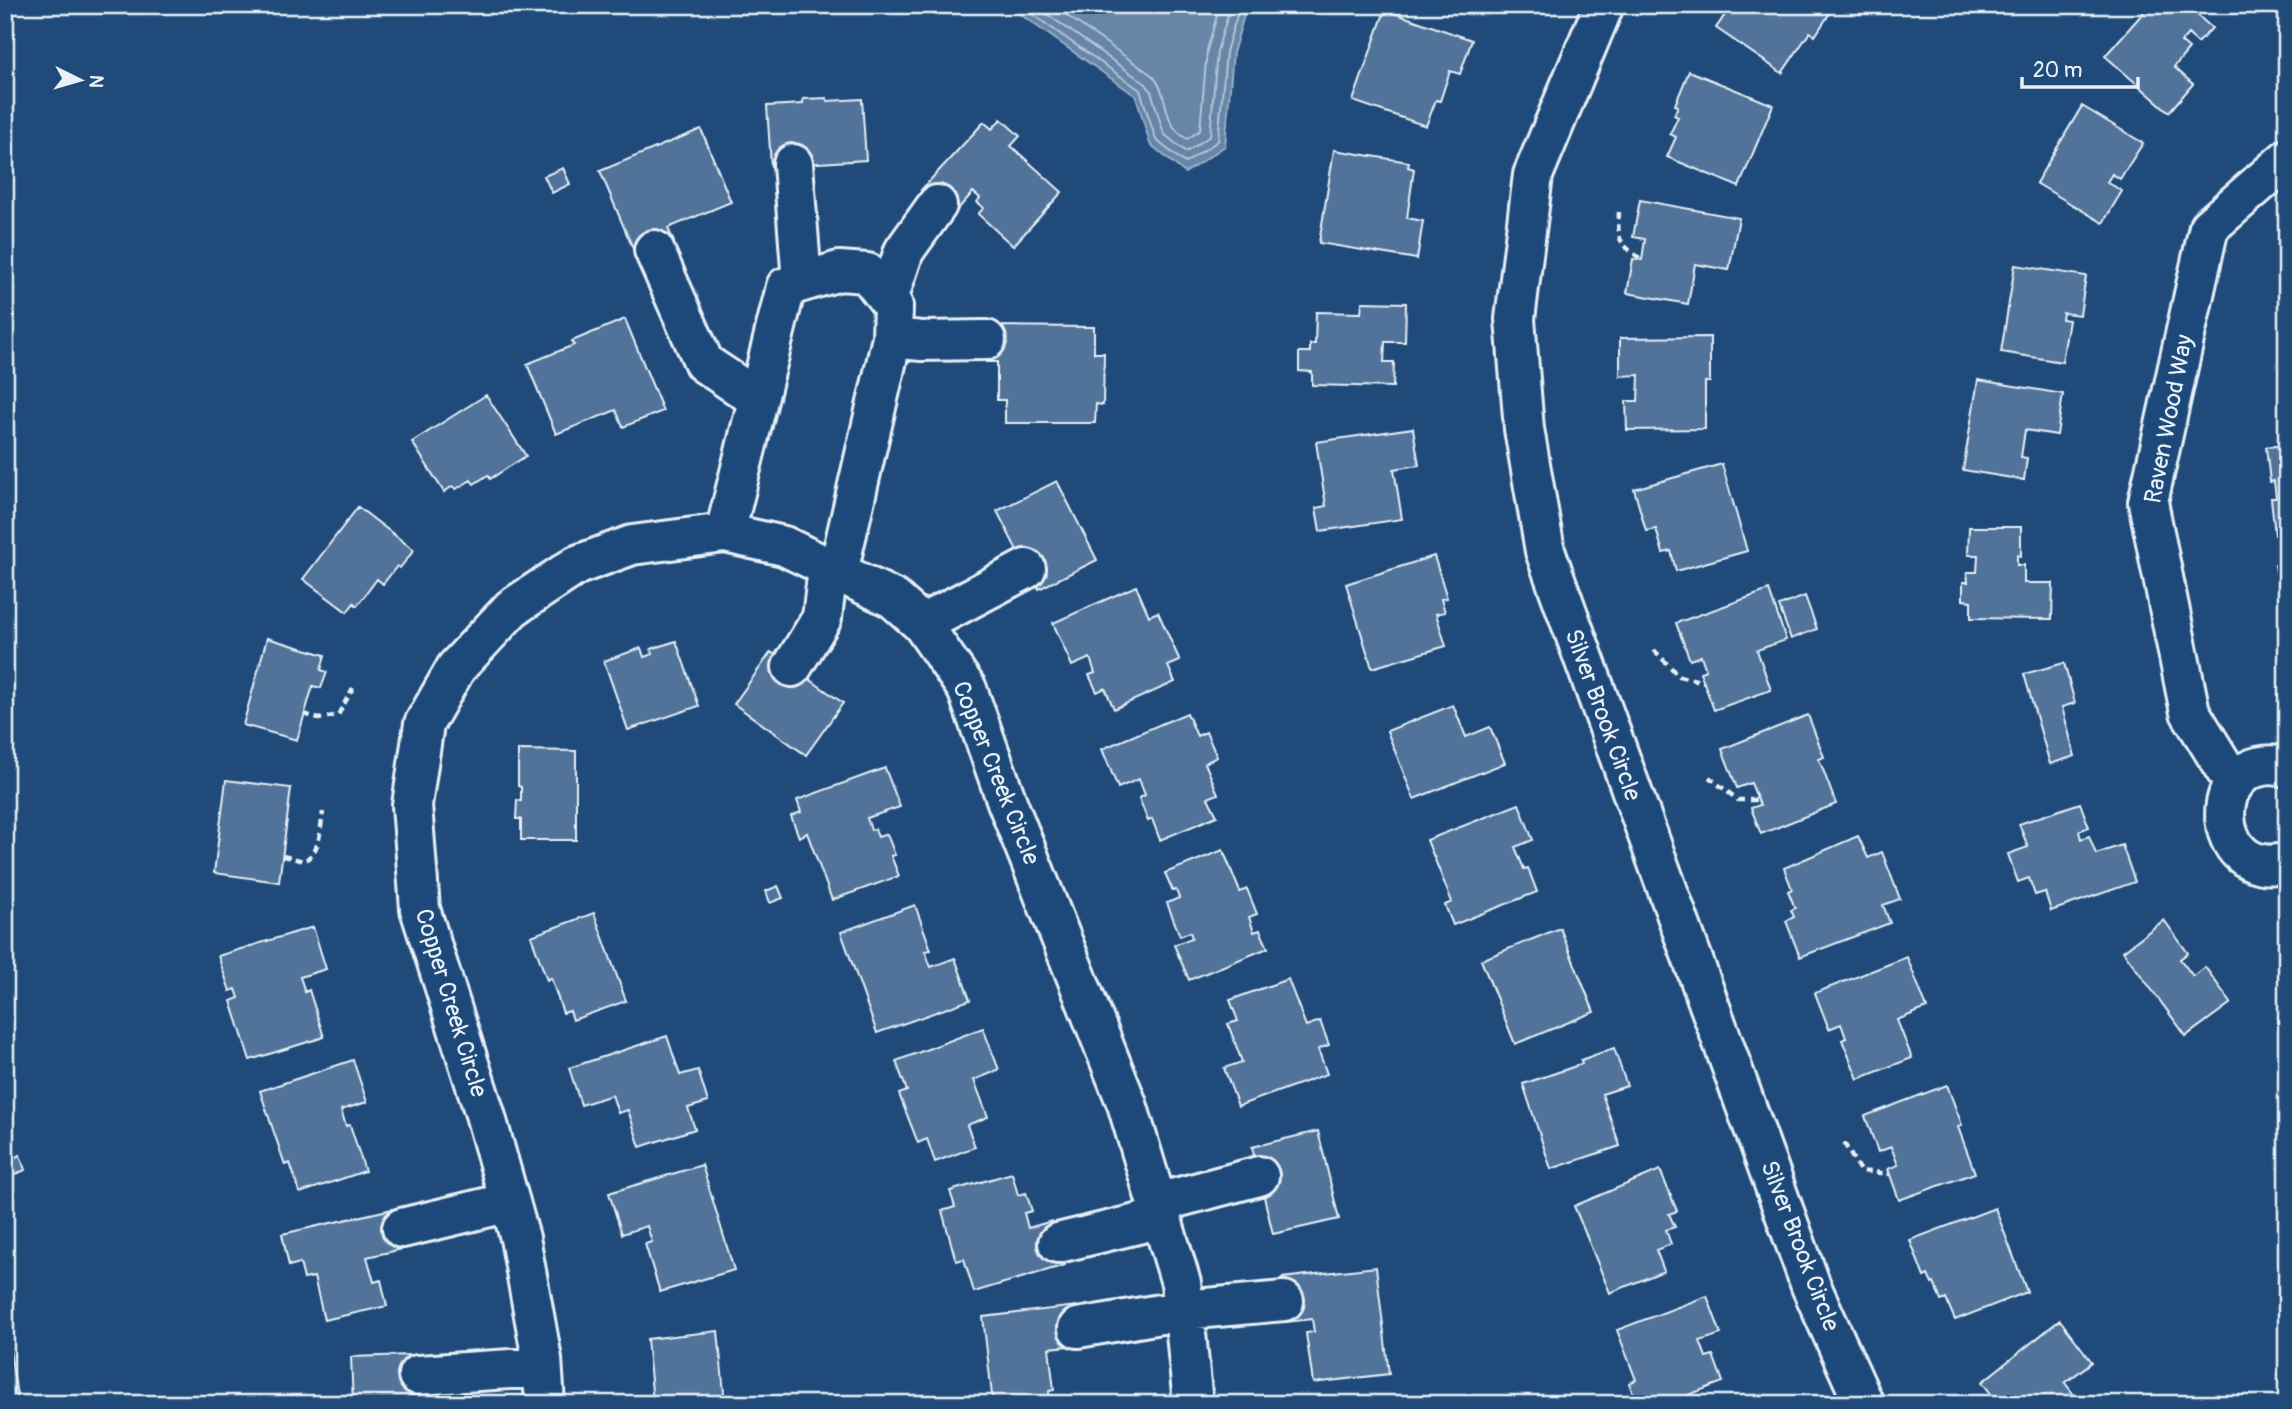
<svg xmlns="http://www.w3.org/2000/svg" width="2292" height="1409" viewBox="0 0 2292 1409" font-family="Pangolin,sans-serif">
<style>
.water{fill:#6685a7;stroke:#9ab0c7;stroke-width:2}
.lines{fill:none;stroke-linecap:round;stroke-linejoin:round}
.shore{stroke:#b4c6d8;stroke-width:2}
.building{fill:#517399;stroke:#e8f1f8;stroke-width:2}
.minor-casing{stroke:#e8f1f8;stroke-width:44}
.path{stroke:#e8f1f8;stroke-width:4.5;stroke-dasharray:7 5;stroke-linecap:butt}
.minor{stroke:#1f4a7a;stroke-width:38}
.labels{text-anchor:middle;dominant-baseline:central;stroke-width:5;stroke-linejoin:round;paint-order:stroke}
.street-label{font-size:24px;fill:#e8f1f8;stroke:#1f4a7a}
</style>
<rect width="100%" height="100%" fill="#1f4a7a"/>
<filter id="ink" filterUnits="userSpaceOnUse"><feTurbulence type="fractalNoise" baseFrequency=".0143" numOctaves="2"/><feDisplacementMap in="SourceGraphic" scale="14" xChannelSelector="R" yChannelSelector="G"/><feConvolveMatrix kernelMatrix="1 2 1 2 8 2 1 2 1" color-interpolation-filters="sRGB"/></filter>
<g filter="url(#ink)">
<path class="water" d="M1007 5H1247L1233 53 1225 146 1185 173 1150 144 1136 96Z"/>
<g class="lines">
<path class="shore" d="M1019 5 1140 90 1156 140 1185 163 1218 141 1226 52 1240 5
M1034 5 1146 84 1151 91 1164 134 1186 152 1210 136 1217 51 1231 5
M1052 5 1153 76C1171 97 1160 123 1187 139L1200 130 1207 50 1220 5"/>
</g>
<path class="building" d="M1744 5H1835L1815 36 1810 32 1782 73 1716 28 1731 6 1740 12Z
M2150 5H2186L2212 28 2198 43 2188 34 2181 42 2189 49 2174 67 2193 84 2169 112 2105 56Z
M1385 10 1472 40 1460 74 1450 71 1440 101 1436 100 1426 126 1353 101Z
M1689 71 1773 105 1739 187 1667 157 1676 137 1670 134 1678 117 1674 115 1678 106 1675 105Z
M827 98V101L862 99 866 160 771 166 767 106 803 104V99Z
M2082 106 2143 143 2120 179 2112 174 2107 182 2122 191 2103 223 2036 183Z
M1001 119 1020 136 1011 146 1062 192 1013 246 978 214 984 208 977 202 980 198 973 192 951 217 921 190 984 122 992 129Z
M701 129 731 202 668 228 674 242 637 258 600 171Z
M1334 150 1409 162 1408 167 1414 169 1407 218 1423 221 1417 259 1319 243Z
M563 168 570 184 552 193 544 176Z
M1640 200 1739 218 1729 270 1695 264 1688 304 1627 293 1633 259 1642 260 1645 239 1633 237Z
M2015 265 2086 276 2080 315 2063 313 2062 319 2069 320 2062 362 2001 352Z
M1362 302 1406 303 1405 342H1385L1384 362H1394L1393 387 1312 385V372L1299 371V352H1310V344H1315L1316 312 1361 313Z
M625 319 663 411 623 427 616 410 556 434 527 364 574 345 572 341Z
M986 326 1094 327V353H1104L1103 405 1096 404 1095 423H1005V400H997V362H986Z
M1710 337V382H1705V429L1627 430 1626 401H1638L1639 375 1620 376V338Z
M1978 380 2063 394 2057 435 2025 430 2021 457 2027 458 2024 480 1963 470Z
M486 395 526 456 490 479 488 475 474 484 471 480 456 489 453 486 444 492 412 442Z
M1413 428 1419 465 1394 469 1402 519 1320 531 1316 508 1326 506 1316 442Z
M2287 445V534L2275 535 2271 498H2276L2274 481 2270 482 2266 447Z
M1722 464 1747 551 1676 571 1671 551 1663 553 1656 529 1646 531 1634 489Z
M1057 481 1097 560 1039 589 1031 573 1029 574 997 511Z
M358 507 414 550 400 568 397 566 383 584 377 579 357 606 354 603 347 612 303 579Z
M1969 527H2021V556L2017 555V565H2024V583H2053L2052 619 1971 618V601L1963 600V582H1968L1967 572H1977L1978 555H1968Z
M1434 556 1447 598 1441 599 1445 612 1436 614 1446 646 1372 668 1346 584Z
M2287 563V602L2282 603 2275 565Z
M1136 586 1149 616 1158 612 1180 661 1168 666 1175 682 1114 709 1105 688 1097 692 1089 675 1095 673 1090 658 1072 666 1053 623Z
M1769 590 1786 640 1757 650 1771 690 1714 710 1700 672 1706 670 1701 656 1690 660 1676 623Z
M1805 596 1817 629 1791 639 1779 606Z
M267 638 325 655 321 670 327 672 321 688 313 686 297 740 243 725Z
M676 641 699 706 628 730 604 661 641 648 644 657 653 654 651 649Z
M771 652 843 703 806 755 734 704Z
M2064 663 2075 703 2062 707 2075 756 2050 764 2024 674Z
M1453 705 1466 737 1490 727 1505 763 1414 799 1387 731Z
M1187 713 1197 736 1206 732 1217 757 1205 763 1218 794 1208 798 1217 816 1160 840 1152 819 1148 821 1139 798 1145 795 1139 779 1118 788 1102 749Z
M1808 715 1824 757 1819 759 1836 804 1761 834 1751 808 1760 805 1751 783 1737 788 1722 749Z
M518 750 576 751V840H521V819H516L517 800 521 801V787L518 786Z
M885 768 900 807 867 818 871 830 875 829 878 837 887 834 895 855 891 856 899 876 832 900 807 833 799 837 791 816 801 812 797 800Z
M226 780 291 788 279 882 214 873Z
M2080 803 2089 827 2079 831 2081 839 2089 836 2096 854 2122 845 2135 882 2051 911 2045 892 2035 895 2029 878 2018 882 2008 854 2028 847 2019 824Z
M1519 804 1533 840 1515 847 1524 869 1528 868 1537 892 1453 925 1445 905 1452 902 1427 840Z
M1858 836 1868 858 1882 852 1900 899 1883 905 1890 923 1800 957 1786 921 1794 917 1791 910 1795 908 1788 891 1792 889 1784 868Z
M1223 850 1240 892 1247 889 1257 914 1249 917 1254 932 1260 930 1268 948 1189 980 1174 945 1192 938 1190 932 1180 936 1167 903 1179 898 1176 890 1173 891 1165 873Z
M778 886 783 898 770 903 766 891Z
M915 905 931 950 925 951 931 967 955 958 970 1000 877 1033 841 932Z
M594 913 626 1001 573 1020 570 1011 563 1013 551 978 547 980 531 936Z
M2164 920 2188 953 2180 959 2193 976 2205 967 2231 1003 2186 1036 2123 951Z
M313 927 326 969 300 977 305 992 309 990 324 1037 250 1060 231 1001 239 998 236 989 230 991 218 956Z
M1560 928 1594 1012 1515 1044 1481 960Z
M1907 957 1927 1008 1897 1020 1912 1058 1858 1079 1842 1040 1846 1038 1841 1024 1829 1029 1815 993Z
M1288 979 1306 1026 1320 1021 1329 1045 1318 1049 1327 1074 1238 1106 1224 1068 1242 1062 1228 1024 1238 1021 1230 1000Z
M983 1028 999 1070 974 1080 988 1117 967 1125 975 1147 935 1162 927 1139 918 1143 899 1094 907 1091 896 1061Z
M667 1036 680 1075 698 1070 708 1102 688 1108 695 1129 640 1147 628 1110 618 1113 612 1095 581 1105 569 1068Z
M1614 1048 1627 1086 1602 1094 1620 1146 1551 1169 1523 1084 1582 1064 1581 1060Z
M353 1060 367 1102 341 1110 346 1126 350 1125 365 1171 300 1193 290 1163 285 1165 260 1091Z
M1947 1085 1962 1125 1958 1127 1975 1173 1899 1200 1888 1169 1898 1165 1891 1147 1878 1152 1865 1116Z
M1318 1131 1339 1219 1273 1234 1252 1147Z
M20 1155 25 1170 10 1177 5 1162Z
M702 1165 734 1270 660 1292 645 1244 652 1242 647 1226 622 1234 609 1193Z
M1660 1170 1677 1211 1669 1214 1675 1227 1666 1230 1671 1244 1656 1250 1664 1271 1610 1293 1574 1206Z
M1012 1173 1018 1195 1026 1193 1032 1211 1024 1213 1028 1228 1052 1221 1065 1265 974 1292 964 1259 956 1261 942 1211 955 1207 950 1191Z
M397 1208 407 1248 367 1257 374 1282 381 1280 387 1306 324 1320 314 1277 304 1279 300 1263 289 1266 282 1234Z
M1995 1208 2027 1292 1955 1320 1946 1299 1941 1301 1934 1283 1932 1284 1928 1275 1924 1277 1910 1240Z
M1376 1267 1389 1374 1313 1383 1306 1333 1314 1332 1312 1319 1287 1322 1282 1278Z
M1707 1296 1721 1334 1700 1341 1706 1357 1713 1355 1723 1382 1664 1404H1645L1643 1396 1635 1399 1629 1383 1636 1380 1617 1330Z
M1076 1306 1080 1345 1049 1348 1054 1390 1049 1391 1050 1404H993L983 1317Z
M2060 1320 2092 1362 2065 1383 2081 1404H1999L1982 1382Z
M718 1331 725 1404 653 1402 647 1339Z
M5 1344H9L18 1402 8 1404H5Z
M411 1355 412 1371 418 1370 419 1401 408 1402V1404H353L351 1357Z"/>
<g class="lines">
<defs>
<path id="minor" d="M1604 5 1533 175 1515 319 1524 429 1545 551 1811 1286 1864 1404
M793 164 802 282
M654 250 704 363 758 399
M888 299 904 251 937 205
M892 338 922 341 986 340
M725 533 786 287 839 271 867 273 893 306 892 338 838 572
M922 624 1026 569
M792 667 822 618 828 568
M2287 767C2201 748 2208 885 2287 862
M2234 784 2190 712 2148 502 2209 227 2287 159
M1157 1203 1259 1176
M402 1228 510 1202
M1058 1243 1162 1218
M1078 1328 1184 1310 1284 1301
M418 1375 542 1367
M545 1404 542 1359 520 1238 485 1114 420 909 412 805 424 724 456 668 512 608 577 565 632 545 725 533 784 546 894 599 922 624 967 689 1007 802 1127 1104 1181 1283 1193 1404"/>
</defs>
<use href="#minor" class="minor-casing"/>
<path class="path" d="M1619 212C1617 241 1618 242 1642 260
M1654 650 1679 676 1704 682
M304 714 319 719 338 715 353 688
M1709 777 1738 800H1757
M283 856 304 861C321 851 320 830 323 812
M1844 1143 1860 1171 1890 1174"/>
<use href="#minor" class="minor"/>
</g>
</g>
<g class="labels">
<g class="street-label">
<text transform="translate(2169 419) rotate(-79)">Raven Wood Way</text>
<text transform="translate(1603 715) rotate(70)">Silver Brook Circle</text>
<text transform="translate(996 773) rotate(68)">Copper Creek Circle</text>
<text transform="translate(451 1003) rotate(73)">Copper Creek Circle</text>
<text transform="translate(1800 1246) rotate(69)">Silver Brook Circle</text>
</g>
</g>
<rect width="2292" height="1409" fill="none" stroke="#1f4a7a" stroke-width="28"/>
<rect x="14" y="14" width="2264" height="1381" fill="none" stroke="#e8f1f8" stroke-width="2.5" filter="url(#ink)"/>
<g transform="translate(80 80) rotate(95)" stroke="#1f4a7a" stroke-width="5" paint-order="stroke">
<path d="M0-5L12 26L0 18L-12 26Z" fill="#e8f1f8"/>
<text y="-10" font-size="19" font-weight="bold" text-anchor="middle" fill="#e8f1f8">N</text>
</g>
<path d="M2022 77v10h116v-10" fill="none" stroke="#e8f1f8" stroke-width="3.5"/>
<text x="2033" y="77" font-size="21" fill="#e8f1f8" stroke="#1f4a7a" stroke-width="5" paint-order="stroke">20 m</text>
</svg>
